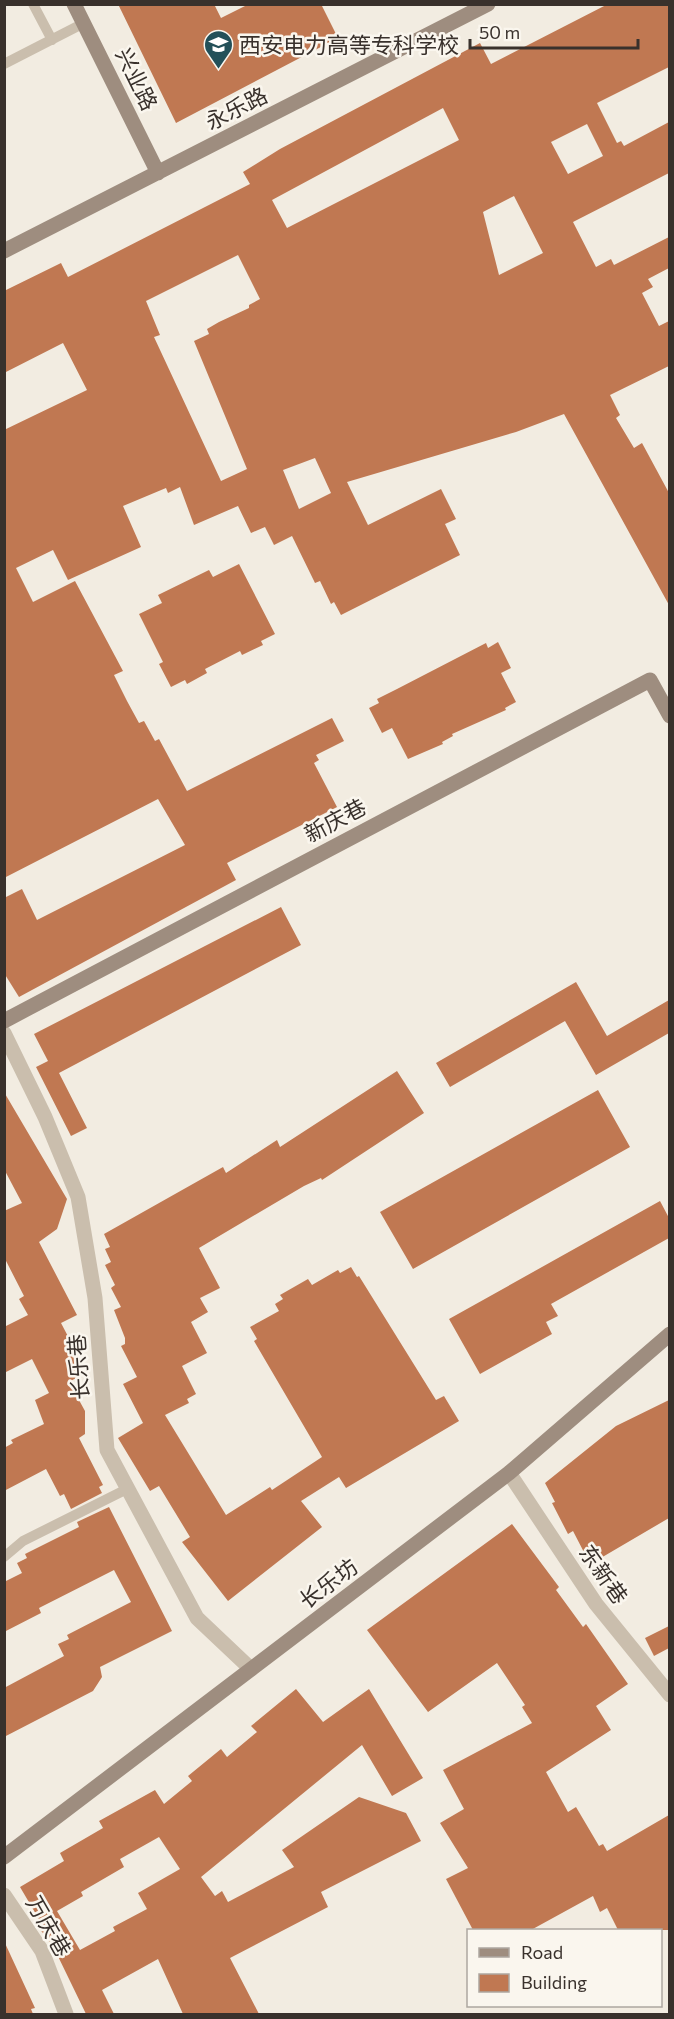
<svg xmlns="http://www.w3.org/2000/svg" width="674" height="2019" viewBox="0 0 674 2019" font-family="Commissioner,'Noto Sans SC',sans-serif">
<style>
.building{fill:#c07852;fill-rule:evenodd}
.lines{fill:none;stroke-linecap:round;stroke-linejoin:round}
.lane{stroke:#cabead;stroke-width:10}
.street{stroke:#cabead;stroke-width:15}
.secondary{stroke:#9e8d7f;stroke-width:15}
.labels{text-anchor:middle;dominant-baseline:central;stroke-width:5;stroke-linejoin:round;paint-order:stroke}
.poi-label{font-size:22px;fill:#39312c;stroke:#faf6ee;text-anchor:start}
.street-label{font-size:22px;fill:#39312c;stroke:#faf6ee}
</style>
<rect width="100%" height="100%" fill="#f2ece1"/>
<path class="building" d="M118 4H214L221 18 249 4H321L338 38 176 123Z
M608 4H669V67L597 103 617 143 621 141 624 146 669 122V173L573 222 596 267 611 259 614 265 669 237V268L648 279 653 287 642 293 659 326 669 321V366L610 395 620 415 616 418 634 448 642 443 669 493V605L564 414 516 432 347 482 368 525 441 489 456 519 445 524 460 555 341 615 334 602 331 604 320 581 315 583 292 536 274 545 265 527 251 533 238 506 194 525 180 487 168 493 166 488 123 506 141 547 68 580 53 550 16 568 33 602 75 581 123 671 114 675 127 701 139 723 144 721 155 741 159 739 187 791 332 718 344 741 316 755 319 760 314 763 337 807 227 863 236 880 19 997 4 973V898L22 889 37 920 185 845 158 799 4 878V430L87 390 63 343 4 373V291L61 263 68 277 250 184 243 172 280 149 480 43 491 64ZM443 108 459 140 287 228 272 200ZM587 124 603 156 568 174 551 142ZM514 196 543 253 499 275 483 212ZM238 255 260 299 249 305V308L219 322 207 329 209 334 194 341 247 469 221 481 154 337 160 335 146 301ZM315 458 331 493 299 509 283 470Z
M239 564 275 634 261 641 263 645 242 655 240 651 205 669 207 673 187 684 185 680 171 687 159 664 163 662 139 614 162 603 158 595 209 570 213 577Z
M498 642 511 668 501 673 516 702 505 708 506 710 452 734 453 736 442 742 443 744 408 759 392 728 382 733 369 708 379 703 377 699 397 689 486 643 488 648Z
M281 907 301 945 59 1073 87 1128 71 1136 36 1067 48 1061 34 1034Z
M576 982 607 1036 669 1000V1033L596 1075 565 1021 450 1087 436 1063Z
M397 1071 424 1113 322 1180 321 1178 304 1186 199 1248 220 1288 200 1298 208 1312 191 1322 207 1353 182 1366 196 1394 187 1399 189 1403 165 1415 226 1515 270 1487 272 1490 322 1457 254 1341 257 1339 250 1327 279 1311 275 1304 283 1299 280 1295 308 1279 312 1285 338 1270 340 1273 351 1267 357 1277 359 1276 436 1400 444 1396 459 1421 346 1488 339 1477 301 1501 322 1527 228 1601 182 1542 190 1537 159 1486 150 1491 118 1438 143 1423 123 1384 137 1377 121 1346 125 1344V1338L114 1310 121 1307 111 1288 115 1285 105 1265 111 1262 105 1249 110 1247 104 1234 223 1167 226 1173 277 1140 280 1147Z
M598 1090 630 1147 413 1269 380 1212Z
M4 1092 67 1199 57 1229 39 1242 77 1315 61 1323 83 1365V1374L69 1382 85 1411V1434L79 1438 103 1485 99 1487 102 1493 71 1509 64 1494 60 1496 46 1469 4 1491V1448L13 1443 11 1440 44 1424 35 1400 49 1393 32 1359 4 1373V1327L28 1315 19 1299 24 1296 4 1257V1211L22 1203 4 1169Z
M660 1201 669 1218V1238L551 1304 558 1316 546 1322 552 1334 480 1374 449 1319Z
M669 1400V1518L594 1562 592 1558 588 1560 573 1531 568 1534 552 1503 555 1502 545 1483 616 1426Z
M109 1507 172 1631 100 1667 102 1677 93 1691 4 1737V1688L64 1656 58 1644 69 1639 67 1635 131 1602 114 1570 39 1608 41 1613 4 1632V1582L22 1573 17 1563 27 1558 25 1554 79 1527 77 1522Z
M512 1524 559 1587 556 1590 583 1627 586 1624 628 1684 596 1706 611 1730 546 1772 568 1812 576 1807 599 1846 603 1844 607 1851 669 1815V1930H618L607 1908 600 1912 593 1896 531 1930H473L446 1879 468 1868 440 1823 464 1809 443 1770 532 1723 522 1707 525 1705 497 1663 428 1712 367 1630Z
M669 1626V1648L654 1656 645 1638Z
M296 1689 323 1722 369 1689 423 1778 392 1796 362 1745 201 1877 215 1896 222 1891 228 1902 294 1867 282 1850 359 1797 406 1813 421 1841 321 1892 328 1907 230 1958 259 2014H183L158 1959 102 1990 114 2014H86L53 1946 39 1928 43 1926 20 1887 64 1861 60 1853 103 1828 99 1821 155 1790 164 1804 192 1781 188 1776 221 1749 227 1757 257 1732 251 1726ZM159 1837 180 1869 138 1893 147 1909 113 1927 115 1931 80 1950 57 1911 83 1896 81 1892 124 1867 120 1859Z
M4 1941 35 2008 31 2009 33 2014H4Z"/>
<g class="lines">
<path class="lane" d="M33 4 52 40
M4 64 84 23
M4 1557 23 1541 127 1489"/>
<path class="street" d="M4 1033 45 1117 78 1197 95 1298 107 1450 197 1618 251 1669
M509 1473 596 1604 670 1695
M4 1895 42 1951 66 2014"/>
<path class="secondary" d="M74 4 158 173
M4 251 488 4
M4 1021 650 680 670 716
M4 1857 509 1473 670 1334"/>
</g>
<defs>
<symbol id="university-pin" viewBox="-11 -11 22 30"><path d="M0 17L-7.5 6A9.5 9.5 0 1 1 7.5 6Z" fill="#235059" stroke="#faf6ee"/><path d="M0-5L7-2L0 1L-7-2ZM-4 1L0 2.5L4 1V4Q0 6-4 4Z" fill="#fff"/></symbol>
</defs>
<g fill-rule="evenodd">
<use href="#university-pin" x="202" y="28" width="33" height="45"/>
</g>
<g class="labels">
<g class="poi-label">
<text x="239" y="44">西安电力高等专科学校</text>
</g>
<g class="street-label">
<text transform="translate(137 79) rotate(64)">兴业路</text>
<text transform="translate(236 108) rotate(-27)">永乐路</text>
<text transform="translate(335 820) rotate(-28)">新庆巷</text>
<text transform="translate(78 1367) rotate(-94)">长乐巷</text>
<text transform="translate(604 1574) rotate(55)">东新巷</text>
<text transform="translate(328 1583) rotate(-37)">长乐坊</text>
<text transform="translate(49 1926) rotate(60)">万庆巷</text>
</g>
</g>
<rect width="674" height="2019" fill="none" stroke="#39312c" stroke-width="12"/>
<rect x="467" y="1929" width="195" height="78" fill="#faf6ee" stroke="#ada7a0" stroke-width="1.5"/>
<rect x="479" y="1948" width="30" height="9" fill="#9e8d7f" stroke="#ada7a0" stroke-width="1.5"/>
<text x="521" y="1959" font-size="18" fill="#39312c">Road</text>
<rect x="479" y="1974" width="30" height="18" fill="#c07852" stroke="#ada7a0" stroke-width="1.5"/>
<text x="521" y="1989" font-size="18" fill="#39312c">Building</text>
<path d="M470 39v9h168v-9" fill="none" stroke="#39312c" stroke-width="3"/>
<text x="479" y="39" font-size="18" fill="#39312c" stroke="#faf6ee" stroke-width="4.5" paint-order="stroke">50 m</text>
</svg>
